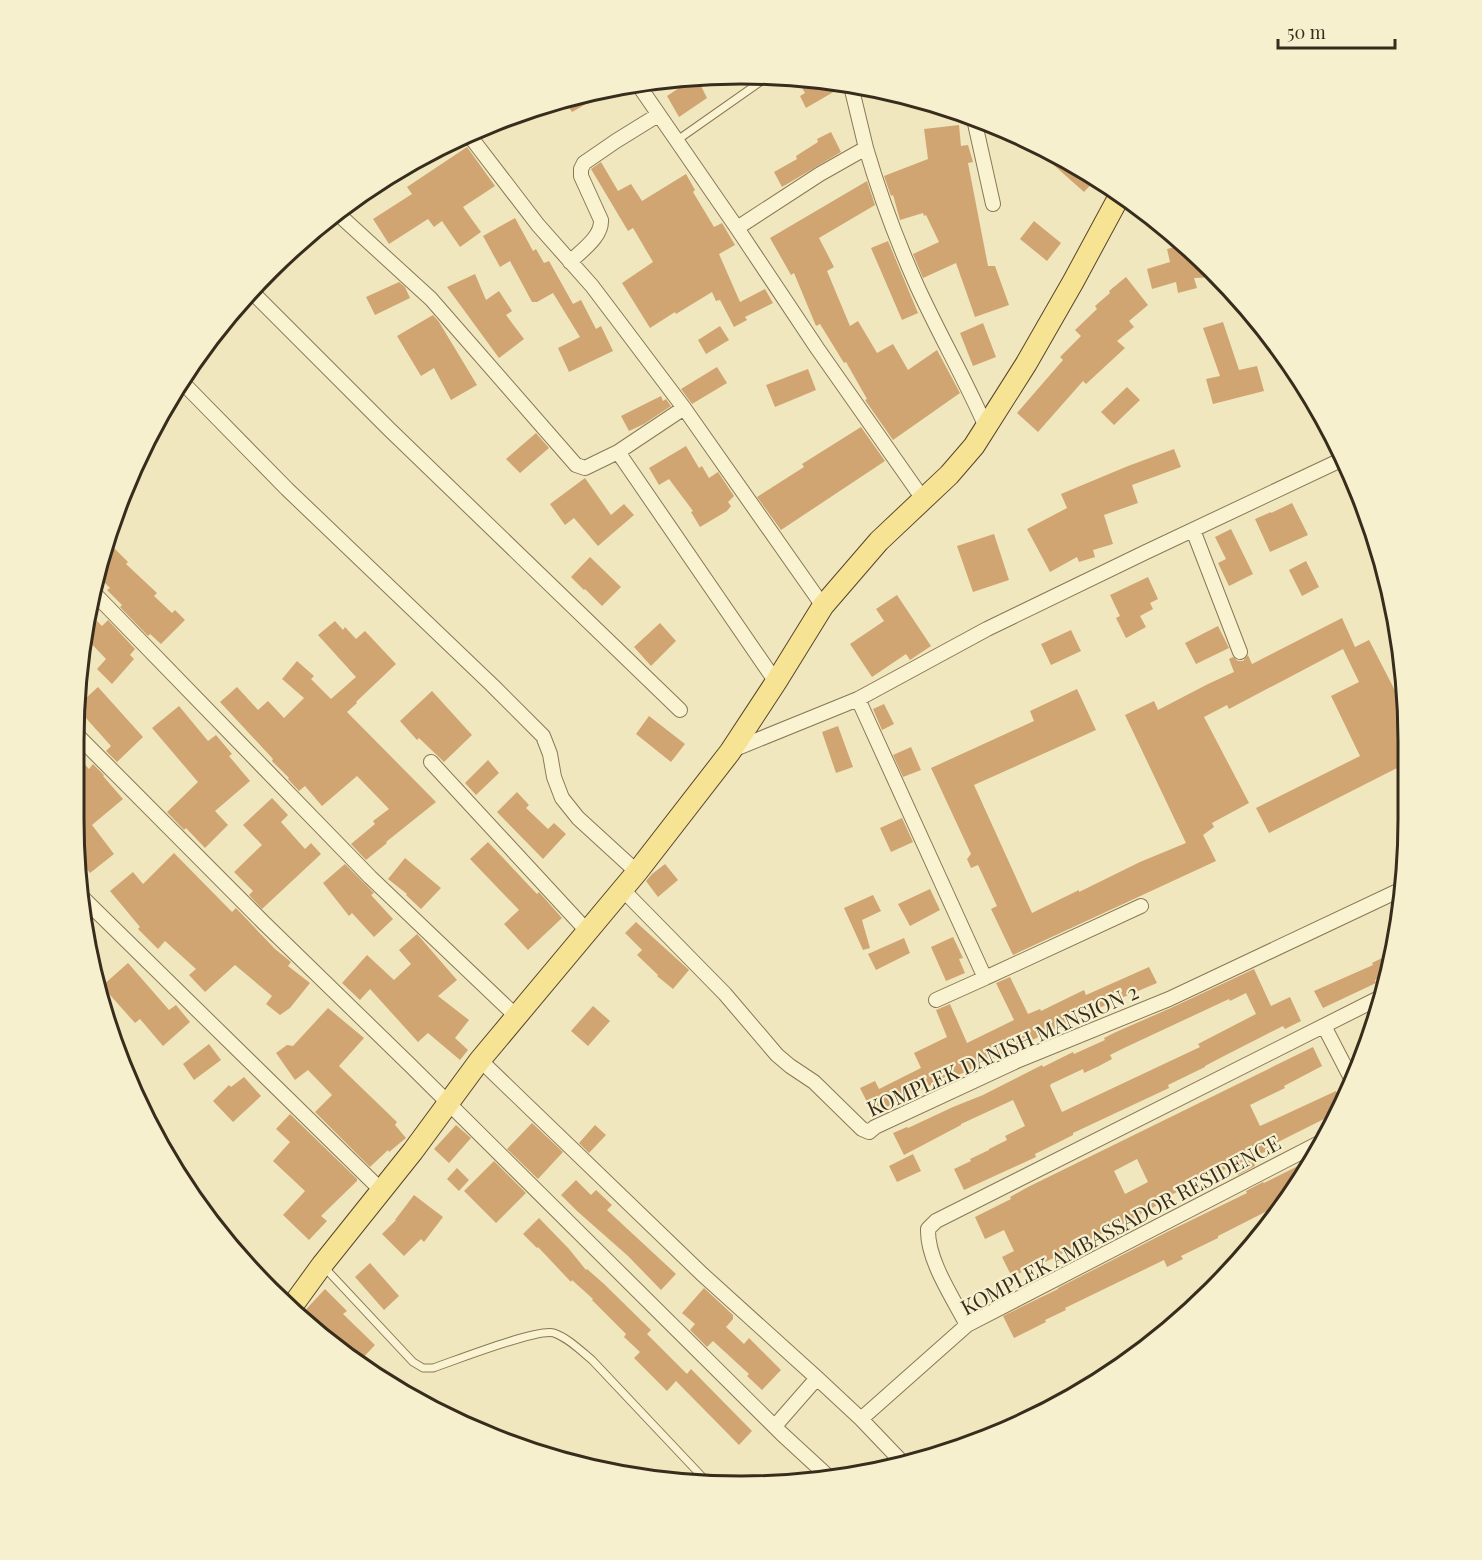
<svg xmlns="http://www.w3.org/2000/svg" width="1482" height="1560" viewBox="0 0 1482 1560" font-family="'Playfair Display',serif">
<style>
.building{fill:#d0a572;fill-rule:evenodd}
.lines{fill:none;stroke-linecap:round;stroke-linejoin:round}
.lane-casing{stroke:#897856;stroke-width:9}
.street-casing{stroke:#897856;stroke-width:16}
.primary-casing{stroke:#57452b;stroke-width:23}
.lane{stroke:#faf3d2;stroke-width:7}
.street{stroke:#faf3d2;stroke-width:14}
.primary{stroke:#f6e394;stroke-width:21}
.labels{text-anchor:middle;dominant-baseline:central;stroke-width:4.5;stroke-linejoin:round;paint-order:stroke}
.street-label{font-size:21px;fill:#382d1c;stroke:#f7f0cf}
.rim{fill:none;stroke:#382d1c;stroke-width:3}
</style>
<rect width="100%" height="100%" fill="#f0e7bf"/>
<path class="building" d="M796 77 842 84V87L806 108 800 96 805 93Z
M694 78H697L707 98 679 117 667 96Z
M602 91 603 94 572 112 564 100Z
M959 125 961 146 968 145 973 162 968 163 988 266H995L1009 305 975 317 956 263 923 278 913 254 939 242 926 215 924 216 923 213 900 220 893 195 891 196 884 176 928 159 924 129Z
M831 132 841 152 782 187 774 172 797 159 796 156 818 142 817 139Z
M467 147 495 186 463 207 481 232 460 247 442 221 434 227 428 219 389 244 373 219 412 194 407 187Z
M1043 147 1073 165 1096 179 1084 192 1039 152Z
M601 162 618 191 631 184 642 201 686 174 695 190 693 192 714 227 722 223 735 245 719 254 740 302 765 289 773 303 745 317 747 320 734 327 720 300 716 301 712 292 676 314 675 312 650 328 622 283 653 262 633 228 628 231 591 169Z
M867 181 875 205 819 238 834 267 827 271 850 326 858 321 877 353 893 344 908 370 937 350 960 393 893 440 865 400 867 399 846 362 844 363 820 324 816 326 794 273 791 275 770 238Z
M515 218 533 251 536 249 544 263 549 261 573 304 581 300 596 329 601 326 613 351 569 372 558 348 580 337 553 293 537 302H532L510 261 500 267 483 236Z
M1034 221 1061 243 1047 261 1020 239Z
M888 241 918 313 902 320 871 248Z
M1183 245 1218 277 1194 278 1197 288 1178 293 1176 282 1152 289 1147 269 1170 262 1167 249Z
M475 274 486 300 499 291 512 311 506 315 524 339 499 358 447 287Z
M1126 277 1148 305 1129 321 1134 327 1117 341 1125 348 1086 384 1083 381 1038 432 1017 413 1063 360 1060 357 1081 336 1075 330 1097 309 1095 306 1110 293 1109 291Z
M399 282 405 287 410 298 375 315 366 297Z
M433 315 439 322 477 385 451 400 434 368 421 376 397 336Z
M1223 322 1239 370 1257 366 1264 391 1213 404 1206 379 1220 376 1203 328Z
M983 323 996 357 973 366 960 333Z
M720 326 729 340 706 354 698 340Z
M717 367 727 383 692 404 681 389Z
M808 369 816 390 775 407 766 385Z
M1127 387 1140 400 1114 425 1101 412Z
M661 396 663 401 666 399 671 406 644 424 629 431 621 416Z
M861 427 885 461 781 530 757 497 804 467 802 464Z
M536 433 549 448 520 473 506 459Z
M686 446 699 468 702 466 709 478 718 472 734 496 728 502 731 506 727 511 700 527 691 512 693 511 669 479 659 485 649 468Z
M1174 449 1181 467 1132 485 1138 503 1104 515 1113 544 1093 550 1095 557 1079 562 1077 557 1050 572 1027 529 1067 508 1061 494 1128 466Z
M585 478 611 515 624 504 634 515 598 546 574 518 565 525 550 504Z
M1292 503 1308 535 1270 552 1255 519 1271 512V513Z
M1231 529 1253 574 1229 586 1218 563 1226 559 1215 537Z
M994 534 1009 580 973 592 957 546Z
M107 541 128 562 126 564 157 593 154 596 172 613 175 610 185 620 161 644 150 634 148 636 120 607 122 605 107 590 110 588 95 573Z
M590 557 621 587 602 606 585 589 584 590 571 577Z
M1306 561 1319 587 1302 596 1289 570Z
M1148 577 1158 599 1150 603 1153 609 1140 616 1146 627 1126 638 1116 618 1120 616 1110 595Z
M897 595 931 646 910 660 906 654 872 677 850 644 884 621 876 609Z
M89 613 102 626 108 620 135 649 130 655 134 659 112 684 97 669 106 659 85 637Z
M1342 618 1355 647 1369 640 1405 710 1406 749 1398 753 1403 765 1269 833 1256 808 1360 756 1331 696 1359 682 1343 649 1229 709 1227 705 1204 717 1249 803 1212 823 1214 827 1203 835 1216 861 1013 955 991 909 997 906 978 865 971 868 967 859 971 854 931 768 1034 721 1030 711 1077 689 1096 730 974 785 1032 913 1079 890V892L1140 862 1186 843 1125 715 1154 701 1158 710 1208 684 1234 672 1229 659 1233 657 1238 661H1243L1248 655 1252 664Z
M335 621 343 630 345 627 356 639 365 631 396 664 356 702 357 703 347 712 436 802 386 842 387 843 366 860 351 844 375 824 373 821 389 809 357 776 322 806 305 786 299 791 288 779 289 778 272 761 273 759 220 702 237 687 258 710 268 701 284 718 304 698 282 679 297 661 314 676 311 679 331 699 356 677 318 635Z
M660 623 676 641 651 666 634 647Z
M1218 626 1229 648 1196 664 1185 643Z
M1071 630 1081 651 1051 665 1041 644Z
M98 687 143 737 117 762 106 751 111 746 76 707Z
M432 691 472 735 444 762 419 738 417 740 400 721Z
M884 704 894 724 882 730 873 709Z
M179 706 208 741 216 735 232 754 229 756 250 781 215 811 228 825 205 848 186 828 184 830 167 812 198 782 152 728Z
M649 716 685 744 671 762 636 734Z
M838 726 853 767 836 773 822 732Z
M911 747 921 770 903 777 893 755Z
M78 757 89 769 93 764 104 775 103 776 123 799 92 825 114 854 90 873 82 863Z
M488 760 499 773 476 795 465 783Z
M517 792 529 805 526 808 548 829 554 823 566 834 543 859 497 812Z
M272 798 288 815 281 822 305 849 311 843 321 854 262 909 249 895 253 891 234 872 262 845 243 825Z
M902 818 913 842 891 852 880 828Z
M488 842 537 894 539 892 562 918 528 950 504 924 519 910 470 859Z
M174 853 232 912 236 908 275 949 291 962 288 966 310 983 290 1008 280 1015 266 1004 272 996 235 965 205 992 189 975 196 969 165 941 158 949 138 929 140 927 110 891 133 872 143 884Z
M405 858 441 888 421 909 406 895 407 894 388 879Z
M345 864 374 893 371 895 393 919 374 937 352 913 349 916 323 883Z
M665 864 678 880 658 897 646 881 652 874Z
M930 889 940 910 910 926 898 904Z
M873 895 881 911 862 920 870 948 863 950 844 908Z
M636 922 689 970 673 989 657 976 658 975 637 955 642 950 625 933Z
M417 934 457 980 438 996 469 1020 455 1038 468 1050 460 1060 428 1033 418 1042 370 989 360 1000 342 983 367 955 394 980 411 964 399 950Z
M953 937 963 958 959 959 965 973 946 981 931 947Z
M904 938 910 953 876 970 868 954Z
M1388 955 1392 962 1388 974 1375 980 1376 983 1323 1008 1314 991 1373 965 1372 963Z
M128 963 169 1010 176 1005 190 1022 163 1046 140 1019 135 1023 102 986Z
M1149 967 1157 983 1112 1002 948 1080 932 1087 931 1085 873 1114 860 1088 875 1081 879 1089 921 1068 914 1053 947 1037 936 1010 950 1004 967 1043 1014 1020 996 983 1010 977 1028 1014 1040 1009 1041 1011 1084 990 1086 995Z
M1254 969 1271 1006 1290 997 1301 1021 1285 1029 1283 1026 1224 1056 1205 1066V1067L1168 1085 1169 1088 1073 1133V1135L1035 1154 1036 1157 964 1190 954 1169 971 1161 970 1159 989 1150V1149L1007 1140 1005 1136 1025 1126 1013 1100 961 1124V1125L904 1155 893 1133 907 1127 908 1128 953 1107 983 1095 1042 1065 1043 1067 1073 1052 1074 1054 1105 1040 1104 1038 1116 1032 1173 1007ZM1246 993 1256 1014 1198 1044 1200 1047 1062 1112 1050 1086 1051 1084 1083 1069 1084 1073 1099 1066 1112 1059 1110 1055 1124 1048 1229 999 1230 1001Z
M593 1006 610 1021 588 1046 571 1031Z
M328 1008 364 1038 339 1066 397 1122 395 1125 406 1138 389 1152 388 1150 370 1167 315 1112 332 1095 308 1070 295 1080 276 1053 287 1045 293 1046Z
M209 1044 221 1060 194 1080 183 1064Z
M1313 1047 1322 1066 1284 1086 1285 1088 1250 1105 1260 1126 1336 1091 1342 1103 1338 1112 1270 1146 1271 1149 1252 1158 1255 1166 1238 1175 1234 1165 1156 1202 1158 1205 1140 1214 1141 1215 1062 1253V1254L1043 1263 1044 1264 1027 1272 1026 1270 1012 1277 1002 1257 1014 1251 1004 1230 985 1239 975 1217 1011 1199 1010 1197 1028 1187ZM1137 1159 1148 1182 1125 1194 1114 1171Z
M244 1077 261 1096 233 1122 213 1101 229 1085 231 1087Z
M290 1114 357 1179V1181L321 1216 327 1221 309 1240 283 1215 305 1191 273 1161 290 1142 276 1129Z
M532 1123 563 1152 538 1179 507 1149Z
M456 1125 471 1138 449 1163 434 1149Z
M595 1125 606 1135 589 1153 579 1143Z
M913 1154 921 1171 897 1182 889 1166Z
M1312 1159 1296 1190 1289 1198 1274 1205 1275 1207 1218 1236V1238L1181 1256 1183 1259 1167 1267 1164 1260 1065 1308 1066 1310 1045 1320 1046 1322 1014 1338 1003 1316 1058 1289V1288L1169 1231 1247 1193 1246 1191 1263 1182 1264 1183Z
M494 1161 526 1193 496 1223 464 1191Z
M457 1168 469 1180 459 1191 447 1179Z
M576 1180 591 1195 596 1190 612 1205 607 1210 676 1274 661 1290 628 1256 577 1211 561 1195Z
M414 1195 443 1217 424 1242 421 1239 404 1256 382 1234 396 1220H395Z
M539 1218 569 1249 586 1270 587 1269 603 1283 651 1330 647 1334 687 1374 691 1369 752 1431 739 1445 676 1381 667 1391 634 1358 640 1352 624 1337 626 1334 592 1300 593 1299 572 1280 571 1282 538 1247 537 1248 523 1234Z
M370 1263 399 1296 384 1310 355 1277Z
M704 1288 733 1315V1319L726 1327 744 1344 749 1338 781 1370 762 1390 747 1376 749 1374 713 1341 707 1347 690 1330 695 1324 682 1313Z
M325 1289 347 1311 343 1314 375 1345 359 1362 298 1318Z"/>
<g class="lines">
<defs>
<path id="lane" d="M676 141 770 75
M324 1267 413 1362 423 1368H433C454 1361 537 1328 554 1333 568 1338 580 1350 592 1360L710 1485"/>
<path id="street" d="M637 83 737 228 817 348 923 499
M851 86 866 148
M974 119 993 204
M469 135 538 225 592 286 620 323 684 408 823 606
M337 213 431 299 576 465 585 468 618 452 684 408
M737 228 820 174 866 148C880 196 897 241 917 286 939 334 965 379 986 427
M570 262C581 251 602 237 601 220L581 176V169L584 163 616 141 658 115
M252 292 389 429 680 710
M182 382 287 489 492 685 543 736 550 754 554 777 562 798 578 818 637 872
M618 452 776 682
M1193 530 1240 652
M92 591 370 877 517 1017
M858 699 985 978 1141 906
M77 735 264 923 411 1066 782 1434 832 1480
M730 751 858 699 987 629 1146 552 1343 459
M431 762 588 932
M623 890 725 994 777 1055 790 1066 814 1082 862 1129 869 1132 875 1127 1019 1060 1169 999 1402 889
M84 899 381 1190
M936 1000 985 978
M1324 1026 1353 1082
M480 1060 702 1274 817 1378 861 1419 903 1463
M967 1325C953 1298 927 1260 928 1229L936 1221 1381 997
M861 1419 967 1325 1321 1142
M775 1426 817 1378"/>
<path id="primary" d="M290 1309 322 1265 413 1151 480 1060 637 872 730 752 776 682 823 606 879 541 949 475 974 446 1026 364 1073 282 1120 195"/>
</defs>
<use href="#lane" class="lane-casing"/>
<use href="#street" class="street-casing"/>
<use href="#primary" class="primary-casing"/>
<use href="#lane" class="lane"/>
<use href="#street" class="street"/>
<use href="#primary" class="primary"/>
</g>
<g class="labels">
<g class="street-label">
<text transform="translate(1002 1049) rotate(-24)">KOMPLEK DANISH MANSION 2</text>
<text transform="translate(1120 1224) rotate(-28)">KOMPLEK AMBASSADOR RESIDENCE</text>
</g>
</g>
<path d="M0 0H1482V1560H0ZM741 84H741A657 657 0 0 1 1398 741V819A657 657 0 0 1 741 1476H741A657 657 0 0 1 84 819V741A657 657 0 0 1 741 84Z" fill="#f7f0cf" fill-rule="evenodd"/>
<path class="rim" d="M741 84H741A657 657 0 0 1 1398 741V819A657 657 0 0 1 741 1476H741A657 657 0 0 1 84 819V741A657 657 0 0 1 741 84Z"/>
<path d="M1278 39v9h117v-9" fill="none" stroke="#382d1c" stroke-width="3"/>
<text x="1287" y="39" font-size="18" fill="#382d1c" stroke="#f7f0cf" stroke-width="4.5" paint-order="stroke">50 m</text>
</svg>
